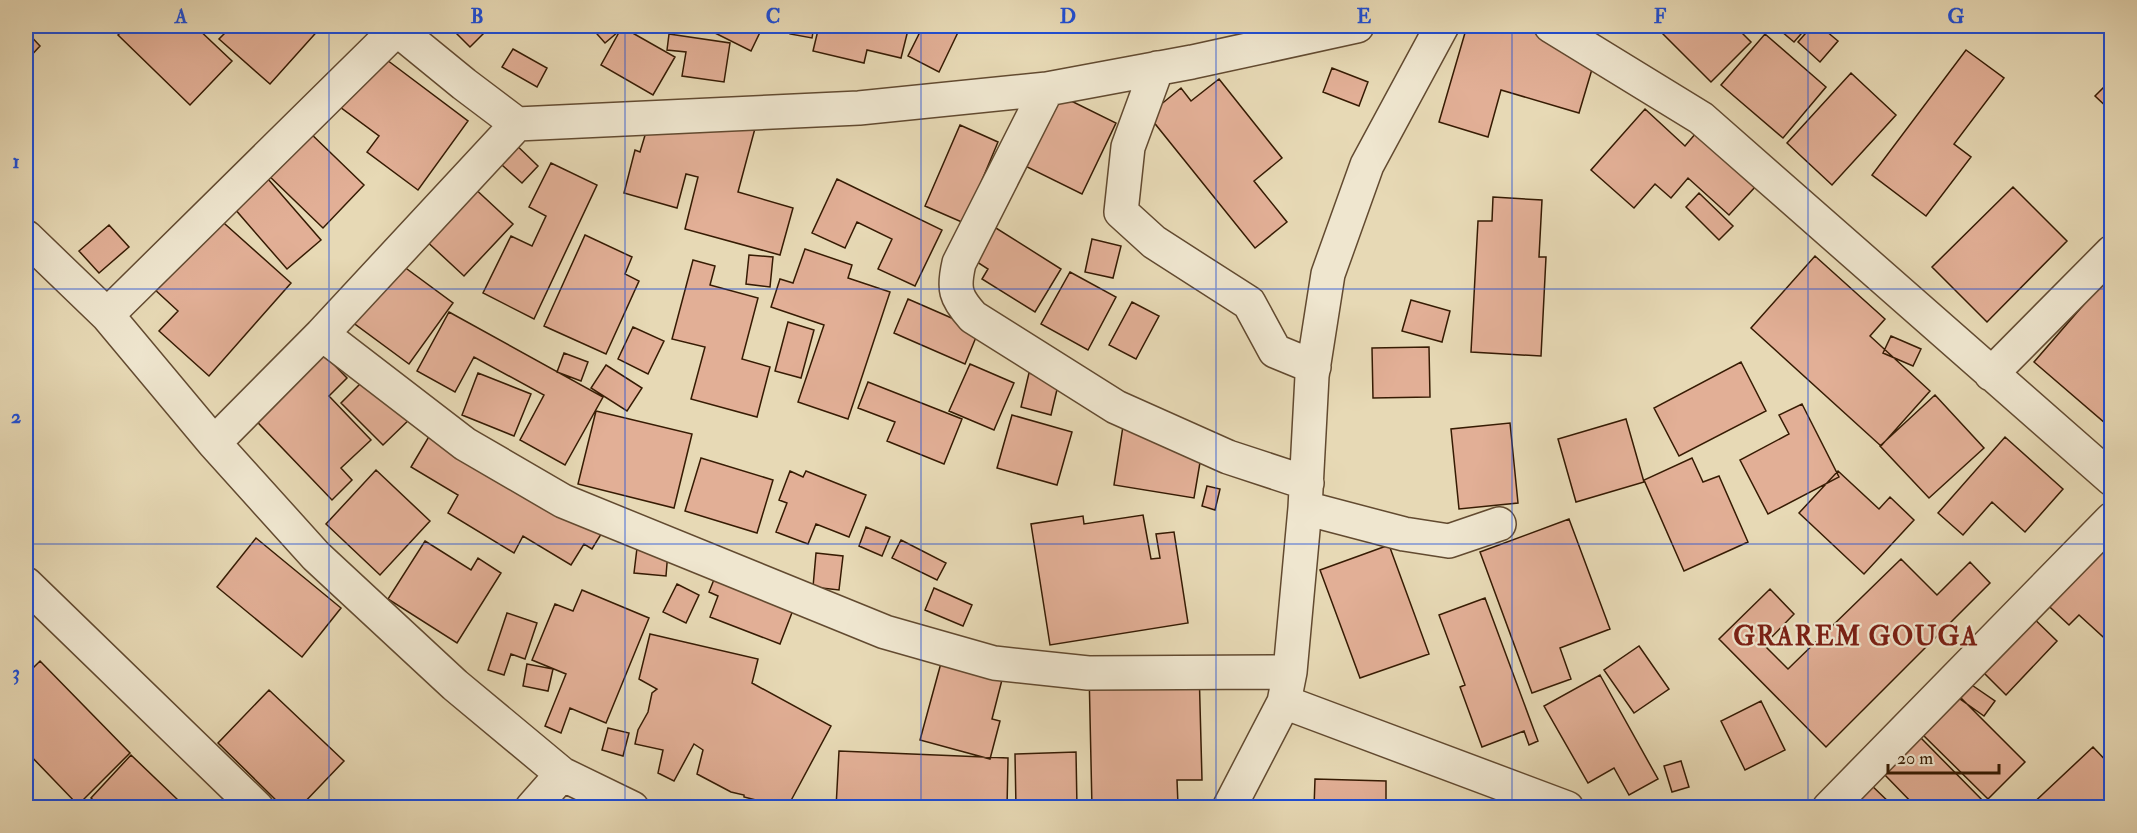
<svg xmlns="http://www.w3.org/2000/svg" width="2137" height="833" viewBox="0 0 2137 833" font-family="'IM FELL Double Pica',serif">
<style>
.building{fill:#e2af96;stroke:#361b03;stroke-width:1.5}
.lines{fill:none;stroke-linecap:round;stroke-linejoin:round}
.minor-casing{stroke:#624a30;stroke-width:36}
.minor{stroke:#efe6cf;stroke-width:33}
.grid{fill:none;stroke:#1d4ed8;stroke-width:1.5;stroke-opacity:0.55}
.labels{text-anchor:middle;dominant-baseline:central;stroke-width:4.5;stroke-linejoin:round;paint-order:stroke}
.district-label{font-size:26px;font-weight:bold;letter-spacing:1.5px;fill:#7a1f14;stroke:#efe6cf}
.neatline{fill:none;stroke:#1d4ed8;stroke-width:2}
.grid-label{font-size:20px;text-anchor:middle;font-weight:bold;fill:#1d4ed8}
</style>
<rect width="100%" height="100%" fill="#e7d9b5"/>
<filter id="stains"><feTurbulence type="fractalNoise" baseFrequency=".00333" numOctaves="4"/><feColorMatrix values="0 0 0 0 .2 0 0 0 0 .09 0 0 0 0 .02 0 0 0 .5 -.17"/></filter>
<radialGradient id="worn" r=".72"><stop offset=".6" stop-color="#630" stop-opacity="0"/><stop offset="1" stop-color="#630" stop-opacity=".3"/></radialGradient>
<path class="building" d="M127 26H195L232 61 190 105 118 35Z
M232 26H322L270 84 219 39Z
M449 26H491L470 47Z
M590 26H625L605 43Z
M701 26H763L751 51Z
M791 26H814L812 38 790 34Z
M819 26H909L901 58 867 50 864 63 813 51Z
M923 26H961L939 72 908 56Z
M1467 26H1519L1598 49 1579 113 1501 90 1488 137 1439 122Z
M1655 26H1735L1751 42 1711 82Z
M1775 26H1808L1794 42Z
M1812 26H1820L1838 41 1820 62 1798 42Z
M622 27 675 57 653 95 601 65Z
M26 31 40 46 26 61Z
M669 34 730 43 724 82 682 76 686 52 667 50Z
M1765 34 1826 87 1783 138 1721 85Z
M513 49 547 68 537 87 502 67Z
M1966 50 2004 78 1954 144 1971 157 1926 216 1872 175Z
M375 51 468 121 418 190 367 152 379 136 336 104Z
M1332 68 1368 82 1359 106 1323 92Z
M1851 73 1896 115 1832 185 1787 143Z
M1219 79 1282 158 1254 181 1287 222 1255 248 1148 115 1181 88 1191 101Z
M2112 79V112L2095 96Z
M1051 91 1116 123 1082 194 1017 162Z
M1645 109 1685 146 1696 133 1756 186 1729 215 1688 178 1671 198 1655 184 1634 208 1591 170Z
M652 112 757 121 738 192 793 208 780 255 685 229 698 177 686 174 677 208 624 193 635 150 640 152Z
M960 125 998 142 964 223 925 206Z
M305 128 364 185 323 228 264 171Z
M509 138 538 166 522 183 492 156Z
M551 163 597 185 534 319 483 293 511 236 532 246 546 216 529 207Z
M268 179 321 240 287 269 234 208Z
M837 179 942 230 915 286 878 269 892 239 857 222 845 248 812 233Z
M471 185 513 224 464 276 422 237Z
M2013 187 2067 241 1987 322 1932 267Z
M1699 193 1733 226 1719 240 1686 207Z
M1493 197 1542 200 1539 257H1546L1541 356 1471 352 1478 221H1492Z
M216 216 291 283 209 376 159 331 178 311 153 288Z
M980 218 1061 269 1035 312 982 279 988 269 960 251Z
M109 225 129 247 99 273 79 251Z
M585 235 632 257 625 274 639 281 606 354 544 326Z
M1092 239 1121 246 1113 278 1085 272Z
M805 249 852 265 848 278 890 292 848 419 798 402 824 325 771 307 780 279 793 283Z
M388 255 453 303 409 364 344 316Z
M749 255 773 257 770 287 746 284Z
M1815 256 1885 319 1870 336 1930 391 1881 446 1751 328Z
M693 260 715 266 710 285 758 298 742 359 770 367 757 417 691 399 705 347 672 339Z
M1070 272 1116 297 1088 350 1041 324Z
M2112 272V429L2034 362Z
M908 299 979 330 965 364 894 333Z
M1411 300 1450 311 1442 342 1402 331Z
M1132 302 1159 316 1136 359 1109 345Z
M449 312 603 397 565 465 520 440 544 395 474 357 455 392 417 371Z
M788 322 814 330 801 378 775 371Z
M633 327 664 341 648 374 618 359Z
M1891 336 1921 349 1913 366 1883 353Z
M307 337 347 378 329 396 371 440 341 468 352 480 332 500 239 403Z
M1429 347 1430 397 1373 398 1372 348Z
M564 353 588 362 581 381 557 372Z
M1741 362 1766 411 1679 456 1654 408Z
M970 364 1014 383 994 430 949 411Z
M606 365 642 388 627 411 591 388Z
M374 370 416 413 383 445 341 403Z
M478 373 531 394 514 436 462 415Z
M1029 373 1059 381 1051 415 1021 407Z
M868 382 962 419 944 464 887 441 895 422 858 408Z
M1935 395 1984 448 1929 498 1880 446Z
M1802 404 1839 477 1768 514 1740 460 1789 434 1779 415Z
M596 411 692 434 674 508 578 484Z
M1012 415 1072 432 1057 485 997 468Z
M1626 419 1644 482 1576 502 1558 439Z
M1510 423 1518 503 1459 509 1451 429Z
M1123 426 1204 439 1194 498 1114 485Z
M431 433 603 531 592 549 584 544 571 565 523 536 514 553 448 513 458 495 411 467Z
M2005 437 2063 489 2025 532 1992 502 1963 535 1938 513Z
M701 458 773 480 757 533 685 511Z
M1692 458 1703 482 1719 476 1748 542 1684 571 1644 480Z
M376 470 430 521 380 575 326 524Z
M790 471 803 477 806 471 866 495 849 537 816 524 808 544 776 532 787 503 779 500Z
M1838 471 1879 509 1890 497 1914 520 1864 574 1799 513Z
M1207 486 1220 489 1215 510 1202 506Z
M1143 515 1151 559 1160 558 1156 534 1174 532 1188 623 1050 645 1031 524 1083 516 1084 524Z
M1569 519 1610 629 1560 648 1571 679 1532 693 1480 552Z
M866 527 890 537 882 556 859 546Z
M2112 530V645L2079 615 2069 625 2037 595Z
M256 538 341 608 302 657 217 587Z
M901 540 946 563 937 580 892 558Z
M425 541 471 570 478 558 501 573 457 643 388 599Z
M1389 545 1429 654 1360 678 1320 570Z
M637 548 668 551 666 576 634 573Z
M816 553 843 556 839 590 813 587Z
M1901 559 1937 595 1970 562 1990 583 1826 747 1719 639 1770 589 1794 614 1764 645 1788 669Z
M719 567 798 597 780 644 710 617 718 596 709 592Z
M677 584 699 595 686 623 663 612Z
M934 588 972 605 963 626 925 610Z
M582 590 649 618 606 723 570 708 561 733 545 726 566 674 532 660 555 604 573 611Z
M1485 598 1538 741 1529 745 1524 731 1482 747 1460 687 1465 685 1439 615Z
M2025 610 2057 641 2006 695 1974 663Z
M507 613 537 623 525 659 511 654 504 675 488 670Z
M650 634 758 659 752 683 831 726 787 808 744 797V795L731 792 697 774 703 750 694 744 674 781 658 773 663 750 635 744 638 730 648 712 652 693 657 689 639 679Z
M1639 646 1669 689 1634 713 1604 670Z
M944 652 1005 668 992 719 1000 721 990 759 920 740Z
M40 661 130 753 78 805 26 751V675Z
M527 664 553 669 548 691 523 686Z
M1199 667 1202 780H1177L1178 805 1092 808 1089 670Z
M1600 675 1658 779 1629 795 1614 768 1588 783 1544 706Z
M1963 679 1995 701 1984 716 1953 694Z
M269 690 344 761 299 808H284L218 743Z
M1958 695 2025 762 1988 799 1921 733Z
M1761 701 1785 750 1745 770 1721 721Z
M608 728 629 733 623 756 602 750Z
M1920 737 1990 808H1917L1884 774Z
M2093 747 2112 767V808H2028Z
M839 751 1008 758 1007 808H836Z
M1076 752 1077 808H1016L1015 754Z
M131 755 178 800 171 808H102L91 798Z
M1681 761 1689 787 1672 792 1664 766Z
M1315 779 1386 781V808H1314Z
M1867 781 1895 808H1843Z"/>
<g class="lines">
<defs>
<path id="minor" d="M393 26 464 84 517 124 859 108 1047 89 1192 62 1357 26
M1551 26 1701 118 2112 479
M1157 68 1128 147 1121 212 1154 242 1249 303 1275 351 1314 367
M1047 89 959 263C953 289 955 297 973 317L1116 407 1228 457 1307 483
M517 124 322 334 465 444 563 501 885 632 994 663 1088 673 1290 672
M26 237 107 315 214 443 316 556 455 685 562 774 632 808
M107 315 397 29
M1991 374 2112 252
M214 443 322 334
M1305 508 1404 534 1449 541 1499 524
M26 584 257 808
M1284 702 1567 808
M532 808 562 774
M1229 808 1284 702 1290 672 1305 508 1312 376 1328 274 1367 165 1442 26
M1829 808 2112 519"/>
</defs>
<use href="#minor" class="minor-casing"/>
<use href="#minor" class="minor"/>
</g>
<path class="grid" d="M329 26V808M625 26V808M921 26V808M1216 26V808M1512 26V808M1808 26V808M26 289H2112M26 544H2112"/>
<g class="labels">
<g class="district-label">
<text x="1856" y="637">GRAREM GOUGA</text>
</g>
</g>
<rect width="2137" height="833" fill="none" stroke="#e7d9b5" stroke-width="66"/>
<path d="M1888 764v9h111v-9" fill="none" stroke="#361b03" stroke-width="3"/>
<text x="1897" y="764" font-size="18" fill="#361b03" stroke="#efe6cf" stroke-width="4.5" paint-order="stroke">20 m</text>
<rect x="33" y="33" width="2071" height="767" class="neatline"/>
<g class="grid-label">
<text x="181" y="23">A</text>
<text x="477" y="23">B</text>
<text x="773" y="23">C</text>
<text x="1068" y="23">D</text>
<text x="1364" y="23">E</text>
<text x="1660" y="23">F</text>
<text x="1956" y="23">G</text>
<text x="16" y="168">1</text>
<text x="16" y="423">2</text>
<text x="16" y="679">3</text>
</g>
<rect width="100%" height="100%" filter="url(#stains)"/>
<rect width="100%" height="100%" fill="url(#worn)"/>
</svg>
